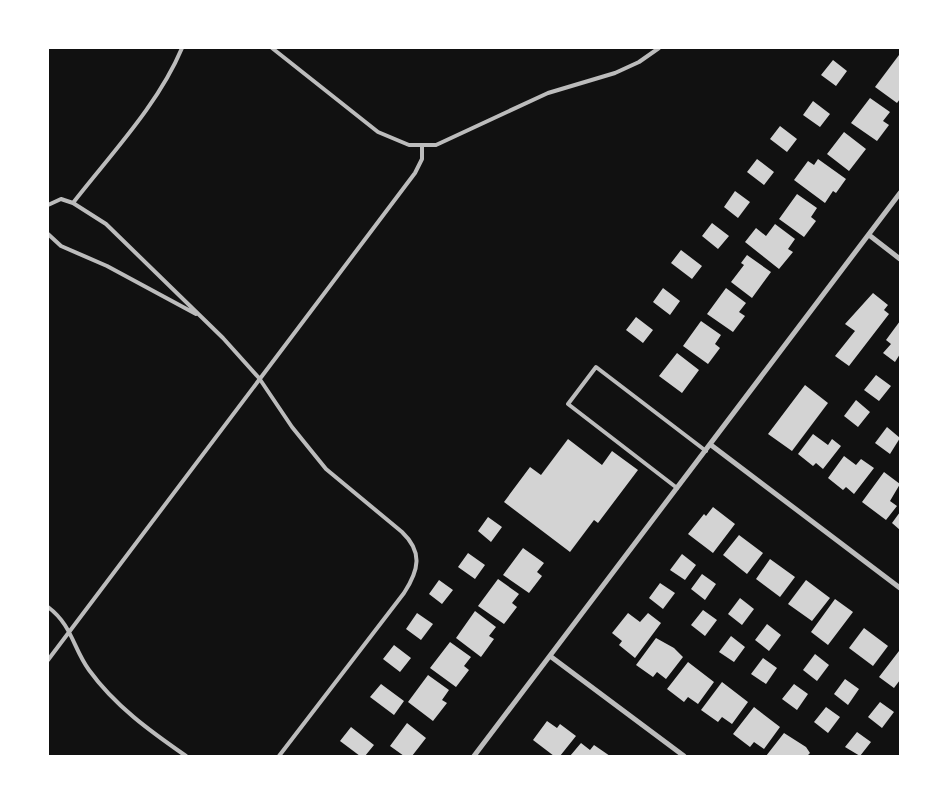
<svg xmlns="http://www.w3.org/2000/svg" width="948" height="804" viewBox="0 0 948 804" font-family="'Golos Text',sans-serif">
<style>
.building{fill:#d3d3d3}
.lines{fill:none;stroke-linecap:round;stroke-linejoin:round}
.service{stroke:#bcbcbc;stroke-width:4}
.minor{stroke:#bcbcbc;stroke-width:5}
</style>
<rect width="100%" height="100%" fill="#111"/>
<path class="building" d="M899 55 900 57V99L897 103 875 87Z
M833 60 847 71 836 86 821 75Z
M870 98 890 112 883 121 889 125 877 141 851 123Z
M813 101 830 114 820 127 803 115Z
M780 126 797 139 787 152 770 139Z
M844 132 866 149 849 171 827 154Z
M757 159 774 172 764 185 747 172Z
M818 159 846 179 836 193 833 191 825 203 794 180 808 161 814 165Z
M735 191 750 202 738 218 724 207Z
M797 194 817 208 811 217 816 221 804 237 779 219Z
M712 223 729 236 718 249 702 236Z
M775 224 795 239 788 249 793 252 779 269 745 242 756 228 766 236Z
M681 250 702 266 692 279 671 263Z
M747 255 771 272 752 298 731 282 744 265 741 263Z
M663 288 680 301 670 315 653 302Z
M726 288 746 303 739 312 745 316 733 332 707 314Z
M873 293 888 305 884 310 889 314 849 366 835 356 855 331 845 324Z
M636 317 653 330 643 343 626 330Z
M701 321 721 335 715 344 720 348 708 364 683 346Z
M900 321V354L895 362 883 353 891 344 886 340Z
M677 353 699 370 682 393 659 376Z
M876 375 891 386 879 401 864 390Z
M805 385 828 403 792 451 768 434Z
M856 400 870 412 858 427 844 416Z
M887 427 900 438 890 454 875 443Z
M813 434 828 445 832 439 841 446 823 469 816 463 813 466 798 454Z
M568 439 602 465 612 451 638 470 598 523 594 520 570 552 504 502 530 467 541 475Z
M844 456 856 465 861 459 874 468 854 494 846 487 843 490 828 478Z
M884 472 900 484 890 501 897 506 886 520 862 502Z
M713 507 735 524 713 553 688 534 704 514 706 516Z
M900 512V530L892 523Z
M488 517 502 527 491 542 478 531Z
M739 535 763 553 747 574 723 555Z
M523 548 544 563 537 572 542 576 529 593 503 575Z
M468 553 485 565 475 579 458 567Z
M682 554 696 565 685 580 670 570Z
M770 559 795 577 780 597 756 579Z
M702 574 716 584 705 600 691 589Z
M498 579 519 594 512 603 517 607 504 624 478 606Z
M439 580 453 590 442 604 429 594Z
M806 580 830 598 812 621 788 604Z
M660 583 675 593 663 609 649 598Z
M740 598 754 609 742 625 728 614Z
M835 599 853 612 828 645 811 632Z
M703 610 717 620 705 636 691 625Z
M475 611 496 627 489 636 494 639 481 657 456 638Z
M417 613 433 624 421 640 406 629Z
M628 613 640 622 648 613 661 623 635 658 619 645 622 641 612 633Z
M767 624 781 635 769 651 755 640Z
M864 628 888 646 873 666 849 648Z
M731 636 745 647 734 662 719 652Z
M656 638 674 648 683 657 666 679 657 672 653 677 636 665Z
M450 642 471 657 464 666 469 670 456 687 430 668Z
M394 645 411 658 400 672 383 659Z
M899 651 900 680 894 688 879 677Z
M815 654 829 665 817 681 803 670Z
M763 658 777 668 766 684 751 674Z
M688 662 714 682 698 704 688 697 684 702 667 689Z
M428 675 449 690 442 700 447 703 433 721 408 702Z
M845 679 859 689 848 705 834 694Z
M722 682 748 702 732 724 722 717 718 722 701 710Z
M381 684 404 701 394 715 370 697Z
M794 684 808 694 797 710 782 699Z
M880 702 894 712 882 728 868 717Z
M754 707 780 727 764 749 754 742 750 747 733 734Z
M826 707 840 717 828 733 814 722Z
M547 721 557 728 560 724 576 736 560 756H554L533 740Z
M407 723 426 738 412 756H404L390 746Z
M351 727 374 745 365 756H360L340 741Z
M857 732 871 742 860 756 845 747Z
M784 733 806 747 810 753 807 756H766Z
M581 743 590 750 594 745 610 756H570Z"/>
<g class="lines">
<path class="service" d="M272 48 378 132 409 145H436L548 93 615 73 639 62 659 48
M73 203C111 154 158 105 182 48
M48 205 61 199 73 203 106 224 223 338 259 378 292 427 326 469 402 532C423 552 419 570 404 593L279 756
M48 234 61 246 107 266 196 314
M677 488 568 404 596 367 706 451
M48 607C72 625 73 648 89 670 115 706 150 731 186 756
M48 660 415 173 422 159V147"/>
<path class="minor" d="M869 235 900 259
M711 445 900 588
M550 656 684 756
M474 756 900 193"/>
</g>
<rect width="948" height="804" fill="none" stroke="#ffffff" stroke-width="98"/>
</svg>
